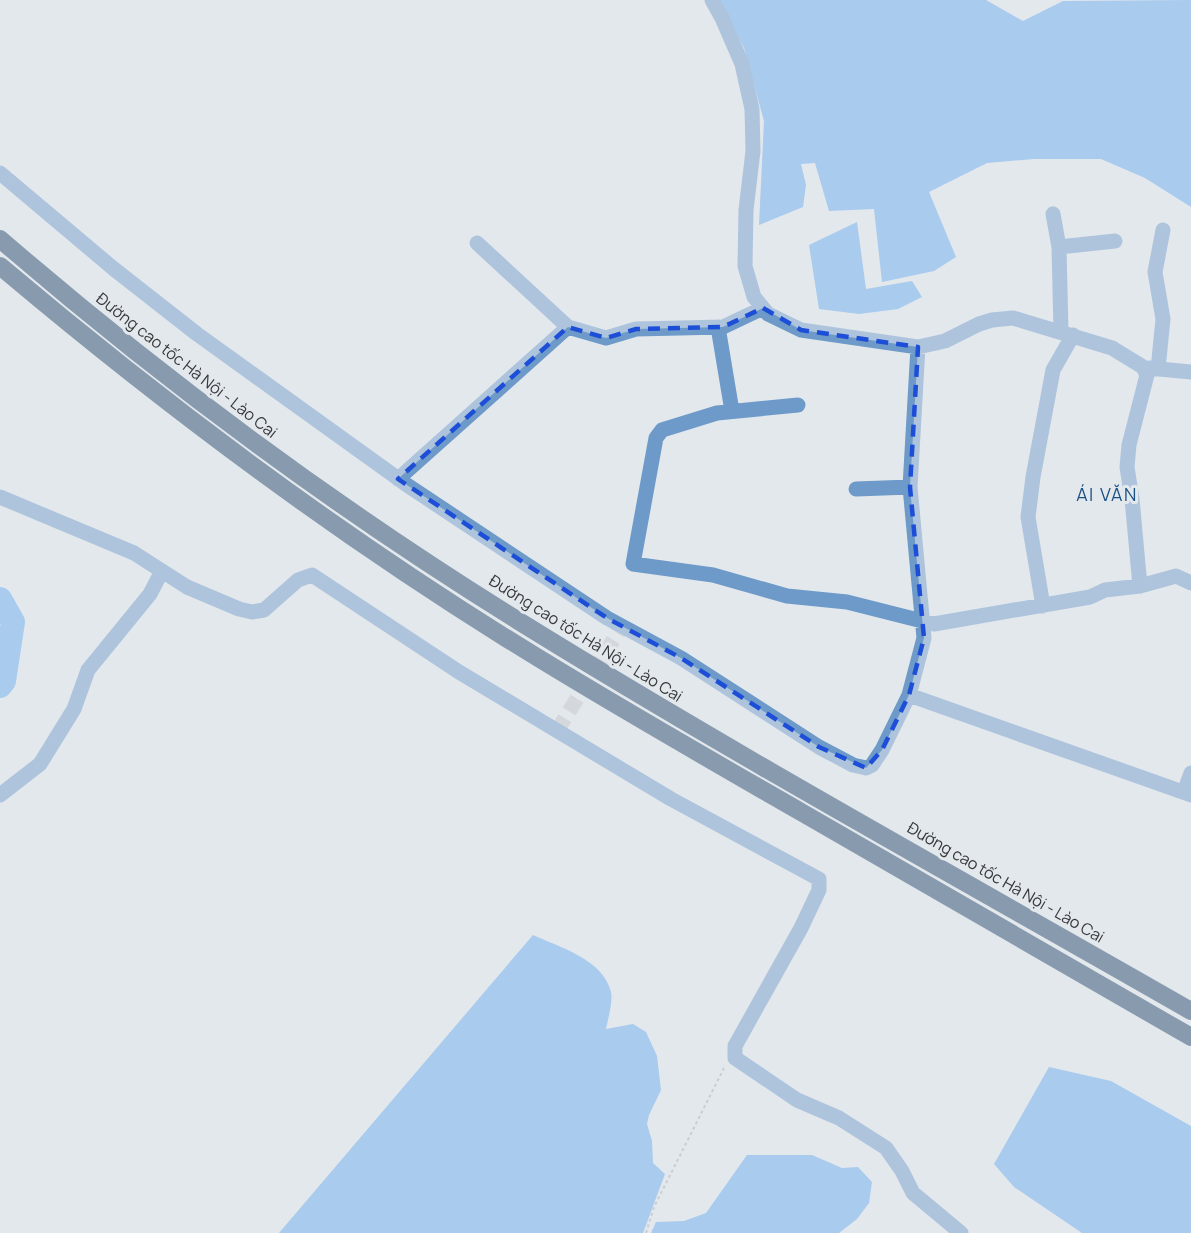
<svg xmlns="http://www.w3.org/2000/svg" width="1191" height="1233" viewBox="0 0 1191 1233" font-family="Manrope,sans-serif">
<style>
.water{fill:#61a8ef}
.lines{fill:none;stroke-linecap:round;stroke-linejoin:round}
.river{stroke:#61a8ef;stroke-width:24}
.minor-tunnel{stroke:#c1c5c9;stroke-width:15;stroke-dasharray:15 8;stroke-linecap:butt}
.path{stroke:#aaaeb2;stroke-width:2;stroke-dasharray:3 3;stroke-linecap:butt}
.minor{stroke:#6d9ac8;stroke-width:15}
.highway{stroke:#1a3f62;stroke-width:18}
.marked{fill:none;stroke:#1d4ed8;stroke-width:4.5;stroke-dasharray:12 8;stroke-linejoin:round}
.labels{text-anchor:middle;dominant-baseline:central;stroke-width:6;stroke-linejoin:round;paint-order:stroke}
.street-label{font-size:16px;fill:#37393b;stroke:#e3e8ed}
.neighbourhood-label{font-size:18px;letter-spacing:1.5px;fill:#1a5082;stroke:#e3e8ed}
</style>
<rect width="100%" height="100%" fill="#e3e8ed"/>
<path class="water" d="M718 0H986L1023 21 1063 1 1191 0V207L1145 178 1101 159H1034L987 163 929 192 956 257 934 271 882 282 874 209 829 211 815 163 801 164 806 185 803 207 759 225 764 121 744 48Z
M857 222 866 289 912 281 922 297 898 309 859 314 819 309 809 245Z
M533 935C559 947 603 959 611 992 613 1002 608 1019 606 1029L633 1024 646 1032 657 1056 661 1090 649 1115 647 1124 652 1141 653 1163 665 1174 643 1233H279Z
M1049 1067 1111 1081 1191 1126V1233H1082L1014 1187 994 1164Z
M747 1155H812L842 1168 858 1167 872 1182 869 1203 857 1219 839 1233H651L656 1222 684 1221 706 1213Z"/>
<g class="lines">
<path class="river" d="M0 599 13 622 4 681 0 686"/>
<path class="minor-tunnel" d="M557 731 622 626"/>
<path class="path" d="M646 1233 654 1207 724 1068"/>
<path class="minor" d="M712 0 722 18 742 64 752 109 753 151 746 210 745 266 754 297 768 314 801 330 918 347 945 341 979 324 992 320 1013 318 1112 348 1143 367 1147 375 1129 445 1127 467 1132 499 1140 586
M0 173 114 269 197 334 407 485 607 618 681 658 819 747 853 765 866 768 872 765 882 750 909 695 924 638 910 487 918 347
M1053 214 1059 247 1061 332
M477 243 568 327 606 338 636 329 723 327 763 308
M1059 247 1115 241
M718 327 732 411
M1149 368 1191 372
M1158 369 1163 319 1155 272 1163 230
M798 405 717 413 662 430 656 438 633 564 713 575 787 596 847 602 934 624 1090 597 1105 590 1140 586 1176 576 1191 583
M398 479 568 327
M856 489 910 487
M0 497 134 553 187 587 239 609 252 612 264 610 298 580 312 575 459 672 671 799 819 879V890L801 928 735 1046V1058L797 1100 839 1118 886 1148 902 1171 913 1193 961 1233
M1043 606 1028 517 1033 477 1053 370 1073 335
M909 695 1191 795
M1184 792 1191 773
M0 795 40 764 74 709 88 670 150 594 162 571"/>
<path class="highway" d="M0 239C162 379 335 507 517 620 738 757 966 882 1191 1011
M0 266C160 401 328 527 506 638 603 699 702 755 801 812 931 887 1061 962 1191 1037"/>
</g>
<path d="M0 0H1191V1233H0ZM763 308 801 330 918 347 910 487 924 638 909 695 882 750 866 768 819 747 681 658 607 618 398 479 568 327 606 338 636 329 723 327Z" fill="#e3e8ed" fill-opacity=".55" fill-rule="evenodd"/>
<path class="marked" d="M763 308 801 330 918 347 910 487 924 638 909 695 882 750 866 768 819 747 681 658 607 618 398 479 568 327 606 338 636 329 723 327Z"/>
<g class="labels">
<g class="street-label">
<text transform="translate(187 365) rotate(38)">Đường cao tốc Hà Nội - Lào Cai</text>
<text transform="translate(586 638) rotate(32)">Đường cao tốc Hà Nội - Lào Cai</text>
<text transform="translate(1006 882) rotate(30)">Đường cao tốc Hà Nội - Lào Cai</text>
</g>
<g class="neighbourhood-label">
<text x="1107" y="494">ÁI VĂN</text>
</g>
</g>
</svg>
